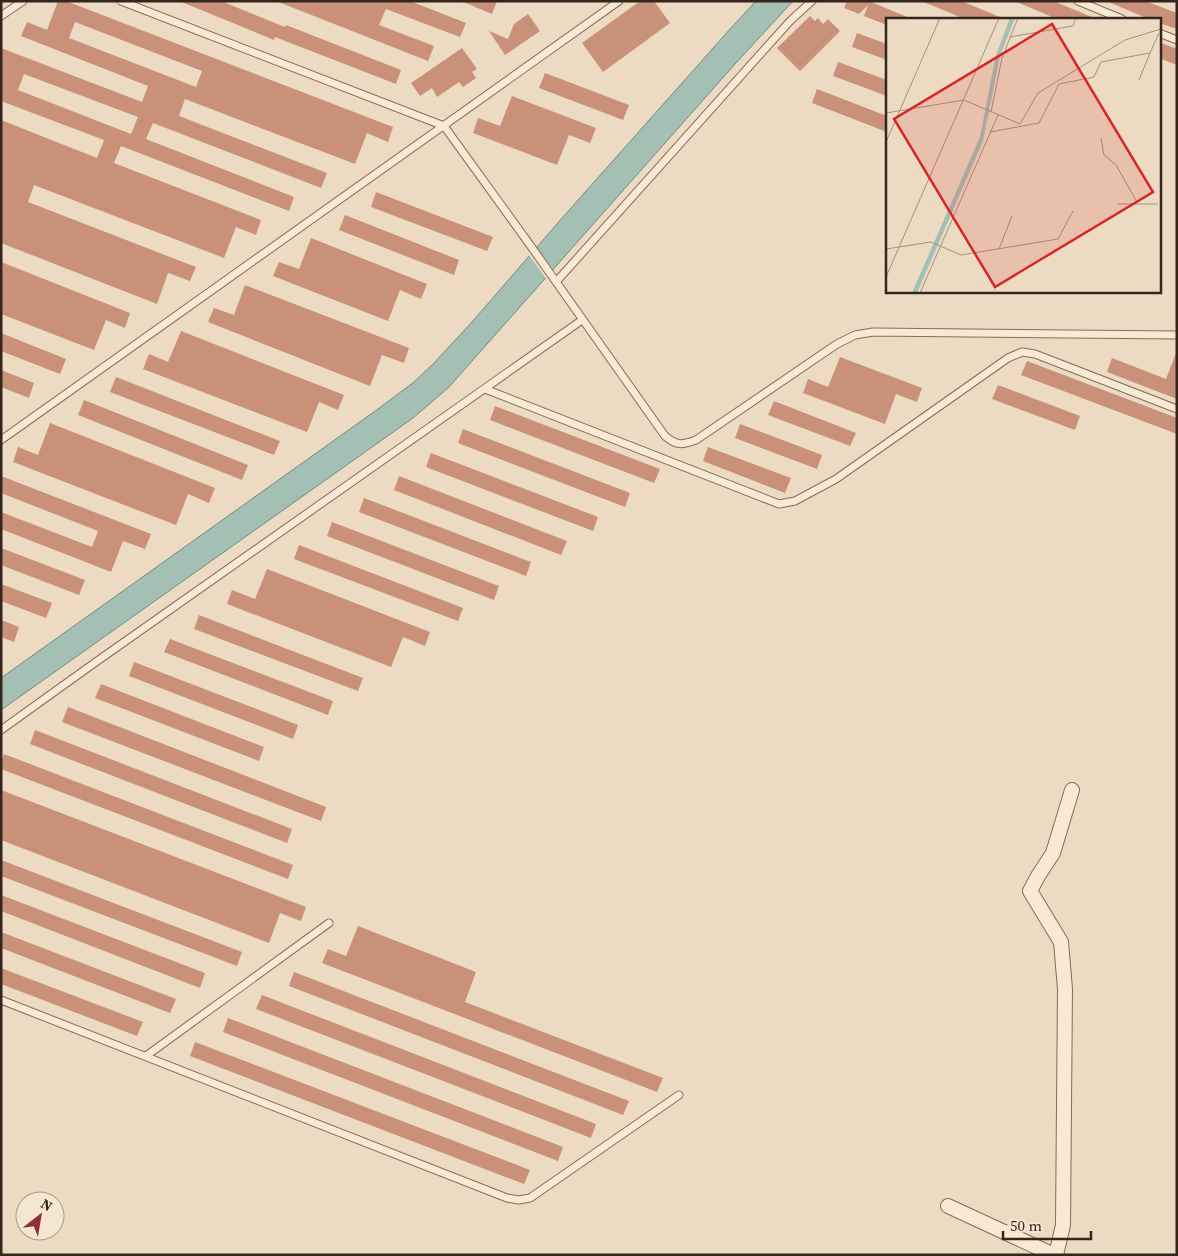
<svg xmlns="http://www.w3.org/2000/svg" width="1178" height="1256" viewBox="0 0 1178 1256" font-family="'Source Serif 4',serif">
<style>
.water{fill:#a4bfb4;stroke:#6b8c80}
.pier{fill:#ecdbc2}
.building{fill:#c99179;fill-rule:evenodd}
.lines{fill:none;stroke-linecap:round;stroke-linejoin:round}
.lane-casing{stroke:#856c5a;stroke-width:9}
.street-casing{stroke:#856c5a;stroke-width:16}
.lane{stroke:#f7e9d4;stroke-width:7}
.street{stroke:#f7e9d4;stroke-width:14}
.inset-road{fill:none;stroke:#a39380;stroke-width:1}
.view{fill:#d62828;fill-opacity:0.15;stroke:#d62828;stroke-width:2.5}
.inset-edge{fill:none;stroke:#35261d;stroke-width:2.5}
</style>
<rect width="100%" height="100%" fill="#ecdbc2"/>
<path class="water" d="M756 1H793L735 64 449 387 413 418 1 710V678L378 409 414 382 434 363 472 322 563 217 731 28Z"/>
<path class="pier" d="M535 245 554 271 547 280 528 254Z"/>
<path class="building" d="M58 1H66L393 127 388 142 367 133 355 164 185 99 179 116 327 173 321 188 153 123 146 139 294 197 289 211 121 146 114 163 261 220 256 235 236 227 224 258 34 185 28 202 196 267 190 281 168 273 157 304 1 243V120L97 158 104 140 1 101V48L142 102 148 86 21 36 27 22 47 30ZM75 22 202 71 196 87 69 38ZM24 74 138 117 131 134 18 90Z
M179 1H221L285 27 286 25 401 70 396 84 275 37 274 40Z
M276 1H410L466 23 460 37 386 9 379 25 434 46 428 61Z
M461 1H497L492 14Z
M640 1H654L670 23 603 72 582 43Z
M847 1H872L871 2 912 19H887V25L864 16 868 5 859 14 844 8Z
M921 1H961L1005 19H965Z
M1014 1H1053L1097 19H1057Z
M1106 1H1145L1177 13V29L1159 23V19H1149Z
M528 14 540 31 505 55 489 31 508 39 514 24Z
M810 16 815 21 818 18 823 24 828 19 840 31 800 71 777 48Z
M857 33 887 44V60L852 47Z
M1159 42 1177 49V65L1159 58Z
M462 48 477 69 472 72 476 78 463 87 459 82 437 97 432 88 420 96 411 83Z
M838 62 887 80V96L833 76Z
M545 73 629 105 623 120 539 88Z
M817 89 887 116V132L812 103Z
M512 96 596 128 590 143 569 135 557 165 473 133 478 118 500 126Z
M376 192 493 237 487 251 371 207Z
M345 215 459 260 454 275 339 230Z
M311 238 427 284 421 299 400 290 388 321 273 276 279 262 299 269Z
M1 262 130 313 125 328 106 320 94 350 1 314Z
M245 285 409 348 404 363 382 355 370 386 208 322 214 308 234 315Z
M181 331 344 395 338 410 319 402 307 432 143 369 149 354 168 362Z
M1 333 66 359 60 374 1 351Z
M1176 353 1177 399 1107 372 1112 358 1166 379Z
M840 357 922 388 917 402 896 394 885 424 803 393 808 379 828 387Z
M1027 361 1177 418V434L1021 375Z
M1 370 34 383 29 398 1 387Z
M116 377 280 441 274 455 110 392Z
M998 385 1080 416 1075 430 992 399Z
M84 400 248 465 242 480 78 415Z
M774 401 856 433 850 446 768 415Z
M495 406 660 469 654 483 490 420Z
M50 423 215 488 209 503 188 494 176 525 13 462 18 447 38 455Z
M740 424 822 455 817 469 735 438Z
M463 429 630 493 625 507 458 443Z
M708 447 791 478 785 493 703 461Z
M431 453 598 517 593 531 426 467Z
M1 476 151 534 145 549 123 541 111 572 1 529V512L92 547 98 531 1 493Z
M399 476 567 541 561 555 394 490Z
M364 498 531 562 526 576 359 512Z
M332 522 499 586 494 600 327 536Z
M299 545 463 608 458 621 294 559Z
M1 548 85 580 79 595 1 565Z
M267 569 430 632 425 646 403 637 391 667 227 604 232 590 255 599Z
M1 584 52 603 46 618 1 601Z
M199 615 363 678 358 691 194 629Z
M1 620 19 627 14 642 1 637Z
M170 639 333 701 328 715 164 652Z
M134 662 298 725 293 739 129 676Z
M101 684 264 747 259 761 95 698Z
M68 707 326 807 321 821 62 722Z
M35 730 292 829 287 843 30 744Z
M4 754 293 865 288 879 1 769V762Z
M1 790 306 907 301 921 280 913 269 943 1 840Z
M1 860 242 952 237 966 1 876Z
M1 895 205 973 200 988 1 911Z
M358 926 476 972 465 1002 663 1078 657 1092 322 963 328 949 346 956Z
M1 932 176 999 170 1013 1 948Z
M1 968 143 1022 137 1036 1 984Z
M294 972 629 1101 623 1115 289 986Z
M262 995 596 1124 591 1138 256 1009Z
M228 1018 563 1147 558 1161 223 1032Z
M195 1042 530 1170 524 1184 190 1056Z"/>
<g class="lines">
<defs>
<path id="lane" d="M121 1 444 126 530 245 665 436C677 446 682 445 696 440L837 344 855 335 873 332 1177 335
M1078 1 1122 19
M1 16 23 1
M1159 33 1177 40
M556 282 790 21 812 1
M485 389 779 504 795 501 836 479 1008 358 1022 352 1035 354 1177 409
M1 440 619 1
M1 730 93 664 582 320
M1 1000 507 1198 519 1200 530 1198 679 1095
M146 1056 329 923"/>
<path id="street" d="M948 1206 1054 1255
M1056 1255 1063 1225 1065 989 1061 942 1030 891 1038 876 1053 853 1072 790"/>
</defs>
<use href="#lane" class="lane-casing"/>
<use href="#street" class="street-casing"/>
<use href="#lane" class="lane"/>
<use href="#street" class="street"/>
</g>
<g transform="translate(886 18)">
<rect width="275" height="275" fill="#ecdbc2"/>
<path d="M124 0H129L114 38 97 123 31 275H26L94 119 110 37Z" fill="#a4bfb4"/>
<path class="inset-road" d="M123 19 187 8 190 0M275 34V50M253 62 264 35M105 94 116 40 132 0M0 95 78 82 134 106 152 75 239 22 275 11M104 114 153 105 173 66 208 59 215 44 264 35 273 15M215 120 218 137 230 147 251 184M0 124 54 0M232 186H272M0 231 45 224 75 237 172 221 187 193M113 231 126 198M0 259 113 0M34 275 112 97"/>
<path class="view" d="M166 6 267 174 109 269 8 101Z"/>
<rect width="275" height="275" class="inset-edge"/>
</g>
<rect width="1178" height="1256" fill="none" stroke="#35261d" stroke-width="5"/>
<g transform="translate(40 1216) rotate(31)"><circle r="24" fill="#f4e6d1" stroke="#a89989"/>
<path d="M0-4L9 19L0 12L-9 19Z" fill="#922c38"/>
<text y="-8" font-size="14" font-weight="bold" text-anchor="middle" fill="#35261d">N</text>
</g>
<path d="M1003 1231v8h88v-8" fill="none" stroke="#35261d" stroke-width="2.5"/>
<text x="1010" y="1231" font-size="15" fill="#35261d" stroke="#f4e6d1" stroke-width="4" paint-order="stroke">50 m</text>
</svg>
